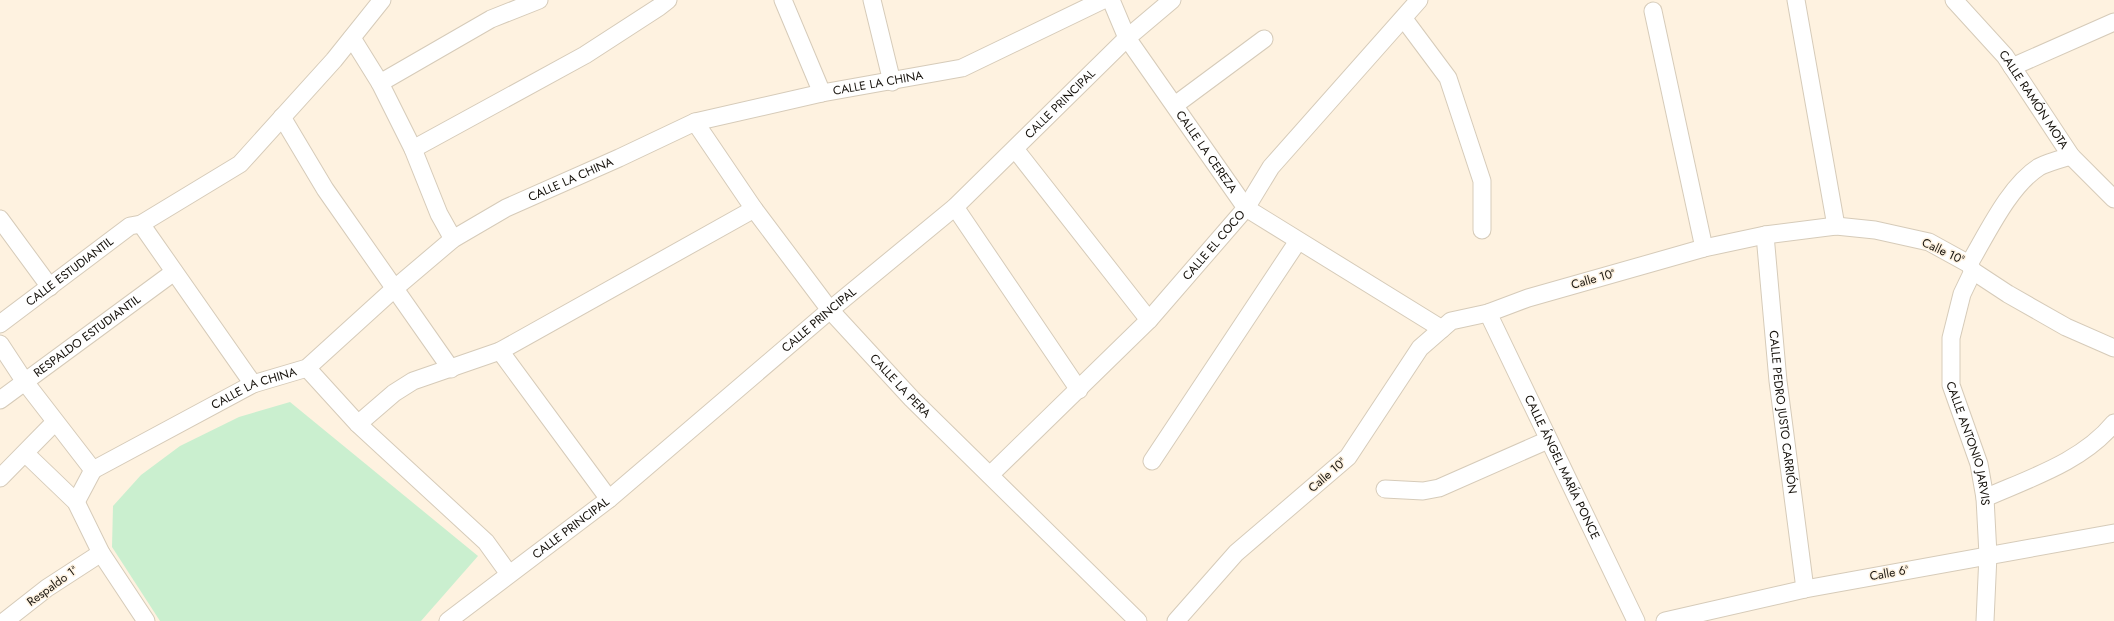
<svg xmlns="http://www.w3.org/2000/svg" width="2114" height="621" viewBox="0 0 2114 621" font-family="Jost,sans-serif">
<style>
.green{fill:#caefcf}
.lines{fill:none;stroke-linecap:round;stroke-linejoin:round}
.minor-casing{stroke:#d6cbb9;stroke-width:19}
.minor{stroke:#fff;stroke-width:17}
.labels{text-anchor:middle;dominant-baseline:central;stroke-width:3;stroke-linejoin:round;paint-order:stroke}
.street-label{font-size:12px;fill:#16120c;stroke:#fef2e0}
</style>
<rect width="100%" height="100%" fill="#fef2e0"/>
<path class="green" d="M290 402 478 556 421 621H160L112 547 113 506 141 475 180 446 239 417Z"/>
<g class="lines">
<defs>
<g id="minor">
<path d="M783 0 822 93"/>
<path d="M872 0 892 82"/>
<path id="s1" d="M1111 0 1127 38 1246 208 1442 329"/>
<path d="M1796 0 1836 226"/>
<path id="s2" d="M1954 0 2005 56 2071 156 2114 199"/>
<path d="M1653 11 1704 248"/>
<path d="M1404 19 1448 78 1482 181V230"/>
<path d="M352 38 380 83 413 149 439 214 453 239"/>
<path d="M2012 67 2114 22"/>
<path d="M380 83 491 19 539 0"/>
<path d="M1175 105 1264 39"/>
<path d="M282 117 325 189 451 369"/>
<path id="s3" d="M695 122 754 209 830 310 912 399 1138 621"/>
<path d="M413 149 585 55 659 7 668 0"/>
<path d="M1015 149 1149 320"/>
<path d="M955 207 1079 390"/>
<path d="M0 219 50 287"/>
<path d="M141 224 253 384"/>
<path id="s4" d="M1765 235 1778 381 1805 589"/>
<path d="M1969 264C1987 234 2009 186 2039 167 2049 162 2061 159 2071 156"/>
<path id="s5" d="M1973 271 1962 294 1951 338V385L1979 464 1985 498 1988 555 1985 621"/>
<path id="s6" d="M1488 313 1636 621"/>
<path id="s7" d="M0 324 130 226 141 224 240 164 334 60 382 0"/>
<path d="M0 344 25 382 93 470"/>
<path d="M500 351 609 499"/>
<path d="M307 368 358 424 486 542 509 574"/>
<path id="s8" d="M0 400 174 272"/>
<path d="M358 424 394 393 413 381 500 351 754 209"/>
<path d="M26 454 76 502 101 553 146 621"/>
<path d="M1152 461 1298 241"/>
<path id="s9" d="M93 470 253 384 307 368 394 289 453 239 506 208 619 158 695 122 822 93 962 68 1103 0"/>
<path id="s10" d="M990 475 1149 320 1246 208 1271 167 1419 0"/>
<path d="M0 478 55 422"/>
<path d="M1385 489 1423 491 1439 488 1548 440"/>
<path d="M1985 498C2030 478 2082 462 2114 423"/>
<path d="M76 502 93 470"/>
<path d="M5 621 47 588 101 553"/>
<path id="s11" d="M448 621 609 499 830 310 955 207 1127 38 1172 0"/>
<path d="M1176 621 1236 553 1348 457 1420 348 1451 321 1488 313 1528 298 1704 248 1765 235 1836 226 1875 230 1929 242 1969 264 1973 271 2008 294 2066 327 2114 348"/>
<path d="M1665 621 1805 589 2114 533"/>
</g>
</defs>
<use href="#minor" class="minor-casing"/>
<use href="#minor" class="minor"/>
</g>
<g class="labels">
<g class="street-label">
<text stroke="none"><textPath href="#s9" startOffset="889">CALLE LA CHINA</textPath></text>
<text stroke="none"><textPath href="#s2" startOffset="128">CALLE RAMÓN MOTA</textPath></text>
<text stroke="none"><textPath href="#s11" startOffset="802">CALLE PRINCIPAL</textPath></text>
<text stroke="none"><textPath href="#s1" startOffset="180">CALLE LA CEREZA</textPath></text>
<text stroke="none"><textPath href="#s9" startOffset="565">CALLE LA CHINA</textPath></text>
<text stroke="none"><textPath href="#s10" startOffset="321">CALLE EL COCO</textPath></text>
<text transform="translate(1943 251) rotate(25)">Calle 10ª</text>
<text stroke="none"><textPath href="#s7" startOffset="87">CALLE ESTUDIANTIL</textPath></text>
<text transform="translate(1593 279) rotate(-16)">Calle 10ª</text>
<text stroke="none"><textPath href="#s11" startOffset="478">CALLE PRINCIPAL</textPath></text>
<text stroke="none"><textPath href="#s8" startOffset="108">RESPALDO ESTUDIANTIL</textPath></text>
<text stroke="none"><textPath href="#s3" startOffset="335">CALLE LA PERA</textPath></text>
<text stroke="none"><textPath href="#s9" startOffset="181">CALLE LA CHINA</textPath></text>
<text stroke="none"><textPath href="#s4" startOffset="178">CALLE PEDRO JUSTO CARRIÓN</textPath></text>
<text stroke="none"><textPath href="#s5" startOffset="179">CALLE ANTONIO JARVIS</textPath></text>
<text stroke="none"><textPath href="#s6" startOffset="171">CALLE ÁNGEL MARÍA PONCE</textPath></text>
<text transform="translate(1327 475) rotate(-41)">Calle 10ª</text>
<text stroke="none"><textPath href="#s11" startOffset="154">CALLE PRINCIPAL</textPath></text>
<text transform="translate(1889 573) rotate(-10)">Calle 6ª</text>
<text transform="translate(52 586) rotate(-36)">Respaldo 1ª</text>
</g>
</g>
</svg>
